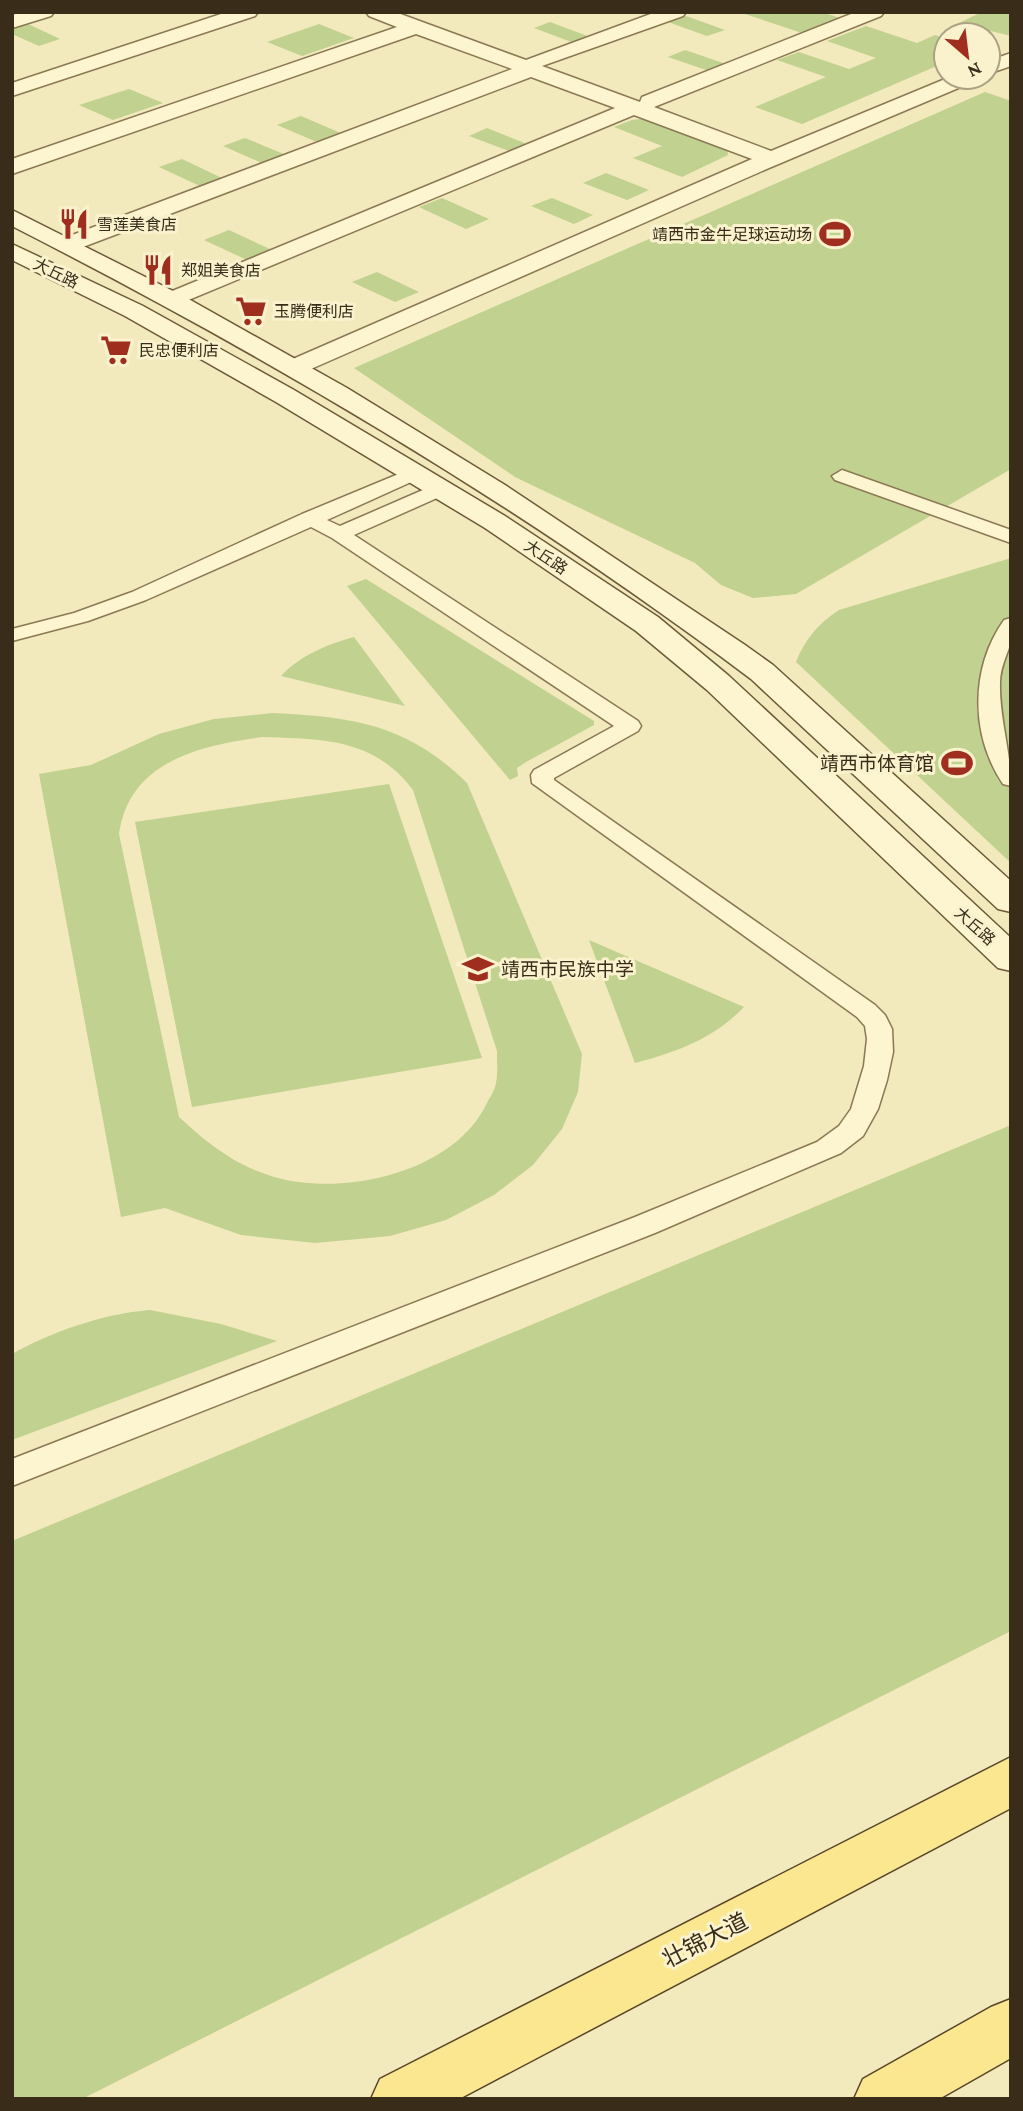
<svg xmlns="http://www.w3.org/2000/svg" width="1023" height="2111" viewBox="0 0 1023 2111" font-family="'Crimson Pro','Noto Sans SC',serif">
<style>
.green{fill:#c1d18f;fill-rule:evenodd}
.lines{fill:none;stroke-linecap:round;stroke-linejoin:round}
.lane-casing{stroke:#8b7854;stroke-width:3}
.street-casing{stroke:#8b7854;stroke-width:3}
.secondary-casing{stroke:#6d5937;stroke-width:3}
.primary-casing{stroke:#584529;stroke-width:3}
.lane{fill:#fcf5d0;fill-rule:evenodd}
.street{fill:#fcf5d0;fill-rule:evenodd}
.secondary{fill:#fcf5d0;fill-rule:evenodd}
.primary{fill:#fae78f;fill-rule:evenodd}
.labels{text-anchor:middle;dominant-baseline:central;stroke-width:6;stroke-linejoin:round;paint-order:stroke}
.far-poi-label{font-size:16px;fill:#392d1a;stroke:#f9f2cc;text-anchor:start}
.far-street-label{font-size:16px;fill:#392d1a;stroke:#f9f2cc}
.poi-label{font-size:19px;fill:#392d1a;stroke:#f9f2cc;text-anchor:end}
.near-street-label{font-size:23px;fill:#392d1a;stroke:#f9f2cc}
</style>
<rect width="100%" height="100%" fill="#f2e9bc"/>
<path class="green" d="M739 12H822L840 18 802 33Z
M982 12H1011V36L959 23Z
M686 16 725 30 707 36 668 22Z
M550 22 590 37 574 43 534 28Z
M26 23 60 39 39 46 12 34V27Z
M319 24 354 38 302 56 267 42Z
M866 26 917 43 935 35 946 39V62L802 124 755 107 826 77 777 60 799 52 849 69 876 58 827 41Z
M685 50 726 64 709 71 668 57Z
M129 89 163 103 113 120 79 105Z
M985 92 1011 101V469L796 594 753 598 721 585 695 563 515 477 354 368Z
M301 116 343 134 319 143 277 125Z
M647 118 727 149 728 155 682 177 633 158 662 146 614 127 632 120Z
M487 128 527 144 509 151 469 136Z
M245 138 286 155 264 164 223 146Z
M182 159 224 179 202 187 159 167Z
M606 173 649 190 627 200 583 183Z
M442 198 489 219 466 229 419 207Z
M552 198 593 215 574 224 531 206Z
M229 230 272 250 247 260 204 240Z
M377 272 419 292 395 302 352 282Z
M1011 558V863L796 662C805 639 818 624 839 610Z
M366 579 594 721V725L526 762 517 768 518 776 510 780 347 586Z
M354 637 405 706 281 676C301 655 326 645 354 637Z
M273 713C353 717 407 724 467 783L582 1054 578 1092 562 1129 533 1165 494 1195 446 1220 390 1236 315 1243 241 1235 165 1208 121 1217 39 774 91 765 159 734 214 719ZM263 737C322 739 374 738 413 790L497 1051C497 1061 498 1073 496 1083 495 1090 490 1097 487 1103 454 1173 343 1197 274 1177 236 1166 208 1144 179 1117L119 834C129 761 201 745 263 737Z
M389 784 482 1058 192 1107 135 822Z
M589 940 744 1007C713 1039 677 1052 635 1063Z
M1011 1125V1631L82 2099H12V1541Z
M150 1310 221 1324 277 1341 12 1440V1354C53 1331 103 1314 150 1310Z"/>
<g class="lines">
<defs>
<path id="lane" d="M413 468 423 474 420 478 327 520 340 526 432 486H446L449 490 446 494 354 535 638 721 641 726 638 731 554 778V780L875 1005 885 1015 892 1029 893 1052 887 1080 878 1109 863 1136 841 1153 655 1233 12 1486V1459L635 1217 817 1142 839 1126 851 1109 864 1066 867 1039 865 1026 857 1017 532 783 531 775 534 770 614 726 332 538 311 527 146 600 88 621 12 641V629L74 613 132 592 302 514Z
M842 470 1011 530V543L835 480 832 476Z
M1011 618C1011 626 1013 637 1010 645 1006 657 1000 669 1000 682 999 718 1011 751 1011 786L1003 784C970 735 970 668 1004 620Z"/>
<path id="street" d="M23 12H54L51 16 12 28V15Z
M227 12H258L255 16 12 96V83Z
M366 12H395L526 60 656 12H686L683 16 542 66 640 102 642 97 856 12H884L881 16 654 107 771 151 950 77H978L975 81 769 168 295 376 286 374 282 368 286 362 752 159 634 115 174 306 165 304 162 299 165 294 615 108 531 77 75 250 67 252 59 250 55 245 59 240 512 69 416 34 12 174V159L397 27 369 16Z
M1011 53V66L988 74V61Z"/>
<path id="secondary" d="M12 210 185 297 347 388 505 485 745 645 773 665 1011 881V912L998 909 751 679C520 505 269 357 12 226Z
M12 244 143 306 294 390 505 516 658 617 729 676 1011 938V971L998 968 707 690 636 631 485 528 276 402 125 316 12 260Z"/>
<path id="primary" d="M1011 1757V1808L459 2099H371L380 2079Z
M1011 1999V2058L939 2099H854L863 2079 991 2007Z"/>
</defs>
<use href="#lane" class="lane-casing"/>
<use href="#street" class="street-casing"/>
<use href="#secondary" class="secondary-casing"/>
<use href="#primary" class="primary-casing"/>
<use href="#lane" class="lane"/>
<use href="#street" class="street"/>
<use href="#secondary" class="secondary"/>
<use href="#primary" class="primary"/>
</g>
<defs>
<symbol id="restaurant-bare" viewBox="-9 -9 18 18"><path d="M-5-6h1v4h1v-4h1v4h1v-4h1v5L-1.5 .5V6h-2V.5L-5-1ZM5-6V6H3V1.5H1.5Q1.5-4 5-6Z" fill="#a02e1e" stroke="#f9f2cc" stroke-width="2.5" paint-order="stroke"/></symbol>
<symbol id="stadium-bare" viewBox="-9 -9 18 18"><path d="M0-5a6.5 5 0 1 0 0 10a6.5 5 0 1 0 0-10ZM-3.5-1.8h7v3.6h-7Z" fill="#a02e1e" stroke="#f9f2cc" stroke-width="2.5" paint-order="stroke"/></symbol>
<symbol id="supermarket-bare" viewBox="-9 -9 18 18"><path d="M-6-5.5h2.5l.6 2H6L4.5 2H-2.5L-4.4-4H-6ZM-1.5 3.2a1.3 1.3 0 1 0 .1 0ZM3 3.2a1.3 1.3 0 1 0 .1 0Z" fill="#a02e1e" stroke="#f9f2cc" stroke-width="2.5" paint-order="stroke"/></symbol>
<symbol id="school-bare" viewBox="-9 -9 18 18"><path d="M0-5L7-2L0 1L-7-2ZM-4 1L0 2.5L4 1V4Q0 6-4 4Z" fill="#a02e1e" stroke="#f9f2cc" stroke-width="2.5" paint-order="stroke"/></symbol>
</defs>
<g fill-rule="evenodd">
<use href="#restaurant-bare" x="52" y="202" width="44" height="44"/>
<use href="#stadium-bare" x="813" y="212" width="44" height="44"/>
<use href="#restaurant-bare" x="136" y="248" width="44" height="44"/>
<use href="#supermarket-bare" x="229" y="289" width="44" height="44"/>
<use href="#supermarket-bare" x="94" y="328" width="44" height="44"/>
<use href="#stadium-bare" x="935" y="741" width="44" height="44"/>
<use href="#school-bare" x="456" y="947" width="44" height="44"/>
</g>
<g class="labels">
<g class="far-poi-label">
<text x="97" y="224">雪莲美食店</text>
<text x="812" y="234" text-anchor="end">靖西市金牛足球运动场</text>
<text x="181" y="270">郑姐美食店</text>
<text x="274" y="311">玉腾便利店</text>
<text x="139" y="350">民忠便利店</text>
</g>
<g class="far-street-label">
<text transform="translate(56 273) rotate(26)">大丘路</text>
<text transform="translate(546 557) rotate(34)">大丘路</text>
<text transform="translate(975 926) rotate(42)">大丘路</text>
</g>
<g class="poi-label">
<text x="934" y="763">靖西市体育馆</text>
<text x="501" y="969" text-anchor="start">靖西市民族中学</text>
</g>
<g class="near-street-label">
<text transform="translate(705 1940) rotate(-27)">壮锦大道</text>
</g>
</g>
<rect width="1023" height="2111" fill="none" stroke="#392d1a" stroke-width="28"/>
<g transform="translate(967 56) rotate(152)"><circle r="33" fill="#f9f2cc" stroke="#aca385" stroke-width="2"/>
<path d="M0-5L12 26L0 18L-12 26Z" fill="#a02e1e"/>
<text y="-10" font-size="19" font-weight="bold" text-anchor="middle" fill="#392d1a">N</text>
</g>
</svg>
